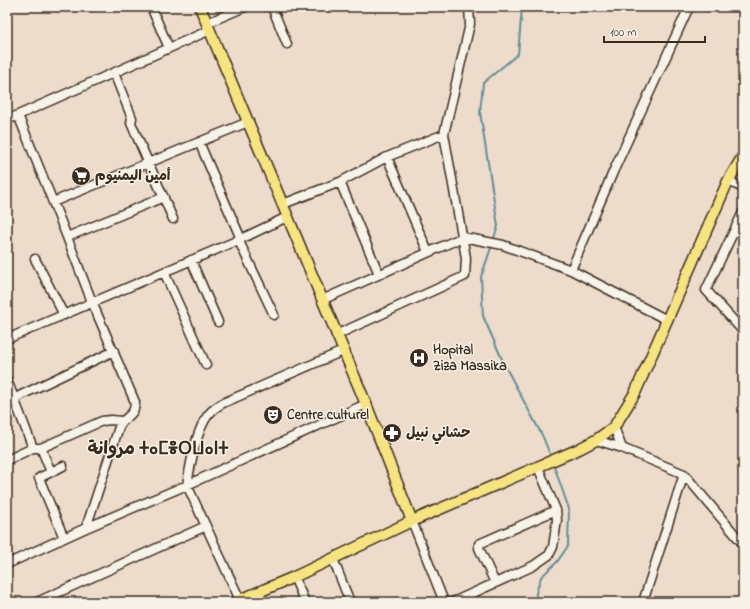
<svg xmlns="http://www.w3.org/2000/svg" width="750" height="609" viewBox="0 0 750 609" font-family="'Indie Flower','Playpen Sans Arabic','Noto Sans Tifinagh',sans-serif">
<style>
.lines{fill:none;stroke-linecap:round;stroke-linejoin:round}
.stream{stroke:#668d94;stroke-width:2}
.minor-casing{stroke:#3b2a1e;stroke-width:11}
.major-casing{stroke:#3b2a1e;stroke-width:13}
.minor{stroke:#f7f3e8;stroke-width:8}
.major{stroke:#f6e381;stroke-width:10}
.labels{text-anchor:middle;dominant-baseline:central;stroke-width:3;stroke-linejoin:round;paint-order:stroke}
.poi-label{font-size:14px;font-weight:bold;fill:#3b2a1e;stroke:#f7f3e8;text-anchor:start}
.district-label{font-size:18px;font-weight:bold;fill:#3b2a1e;stroke:#f7f3e8}
</style>
<rect width="100%" height="100%" fill="#eddccc"/>
<filter id="ink" filterUnits="userSpaceOnUse"><feTurbulence type="fractalNoise" baseFrequency=".025" numOctaves="2"/><feDisplacementMap in="SourceGraphic" scale="8" xChannelSelector="R" yChannelSelector="G"/><feConvolveMatrix kernelMatrix="1 2 1 2 8 2 1 2 1" color-interpolation-filters="sRGB"/></filter>
<g filter="url(#ink)">
<g class="lines">
<path class="stream" d="M493 241 498 226 480 112 483 83 518 54 522 7
M492 245 481 277 483 316 505 366 543 437 551 457
M536 602V593L541 577 557 562 568 546 569 509 553 463"/>
<defs>
<path id="minor" d="M151 7 169 48
M272 7 287 44
M207 23 245 7
M114 73 132 118 131 123 173 219
M18 115 67 237 92 302 135 402C135 417 125 415 119 427L86 528
M7 120 210 30
M199 142 241 239
M387 157 428 252
M728 181 743 188
M340 182 379 274
M53 202 248 122
M283 204 340 182 387 157 444 134
M743 212 706 290 743 331
M67 237 164 197
M238 239 274 315
M35 259 64 315
M191 260 218 322
M571 270 614 170 689 7
M164 272 206 365
M322 300 463 237 503 245 571 270 667 320
M336 335 465 276 466 258 444 134 470 24 469 7
M7 339 241 239 287 217
M7 380 33 448
M15 398 114 351
M614 427 622 448
M596 440 622 448 684 474 643 602
M41 448 51 472
M7 460 33 448H41L102 421 111 420 122 421
M63 466 39 478 64 538
M684 474 743 544
M412 521 444 602
M333 559 350 602
M7 564 86 528 187 485 366 404
M294 577 305 602
M495 583 479 548V544L556 510 538 467
M240 600 187 485C190 466 197 422 213 410 216 407 220 405 223 403L343 351
M37 602 206 526
M453 602 533 566 549 555 553 547 557 520 556 510"/>
<path id="major" d="M200 7 366 404 412 521
M235 602 294 577 412 521 579 449 596 440 614 427 635 393 728 181 743 156"/>
</defs>
<use href="#minor" class="minor-casing"/>
<use href="#major" class="major-casing"/>
<use href="#minor" class="minor"/>
<use href="#major" class="major"/>
</g>
</g>
<defs>
<symbol id="supermarket-disc" viewBox="-11 -11 22 22"><circle r="9.5" fill="#3b2a1e" stroke="#f7f3e8"/><path d="M-6-5.5h2.5l.6 2H6L4.5 2H-2.5L-4.4-4H-6ZM-1.5 3.2a1.3 1.3 0 1 0 .1 0ZM3 3.2a1.3 1.3 0 1 0 .1 0Z" fill="#fff"/></symbol>
<symbol id="hospital-disc" viewBox="-11 -11 22 22"><circle r="9.5" fill="#3b2a1e" stroke="#f7f3e8"/><path d="M-5-5h3v3.5h4V-5h3V5h-3V1.5h-4V5h-3Z" fill="#fff"/></symbol>
<symbol id="theatre-disc" viewBox="-11 -11 22 22"><circle r="9.5" fill="#3b2a1e" stroke="#f7f3e8"/><path d="M-5-5.5Q0-4 5-5.5V0Q5 5 0 6Q-5 5-5 0ZM-3.3-2.5H-1v1.5H-3.3ZM1-2.5H3.3v1.5H1ZM-2.8 1Q0 5.5 2.8 1Z" fill="#fff"/></symbol>
<symbol id="pharmacy-disc" viewBox="-11 -11 22 22"><circle r="9.5" fill="#3b2a1e" stroke="#f7f3e8"/><path d="M-2-6h4v4h4v4h-4v4h-4v-4h-4v-4h4Z" fill="#fff"/></symbol>
</defs>
<g fill-rule="evenodd">
<use href="#supermarket-disc" x="70" y="165" width="22" height="22"/>
<use href="#hospital-disc" x="408" y="347" width="22" height="22"/>
<use href="#theatre-disc" x="262" y="404" width="22" height="22"/>
<use href="#pharmacy-disc" x="381" y="422" width="22" height="22"/>
</g>
<g class="labels">
<g class="poi-label">
<text x="95" y="176">أمين اليمنيوم</text>
<text x="433" y="350">Hopital<tspan x="433" dy="16">Ziza Massika</tspan></text>
<text x="287" y="415">Centre culturel</text>
<text x="406" y="433">حشاني نبيل</text>
</g>
<g class="district-label">
<text x="158" y="450">مروانة ⵜⴰⵎⴻⵔⵡⴰⵏⵜ</text>
</g>
</g>
<rect width="750" height="609" fill="none" stroke="#f7f3e8" stroke-width="24"/>
<rect x="12" y="12" width="726" height="585" fill="none" stroke="#3b2a1e" stroke-width="1.5" filter="url(#ink)"/>
<path d="M604 36v6h101v-6" fill="none" stroke="#3b2a1e" stroke-width="2"/>
<text x="610" y="36" font-size="12" fill="#3b2a1e" stroke="#f7f3e8" stroke-width="3" paint-order="stroke">100 m</text>
</svg>
